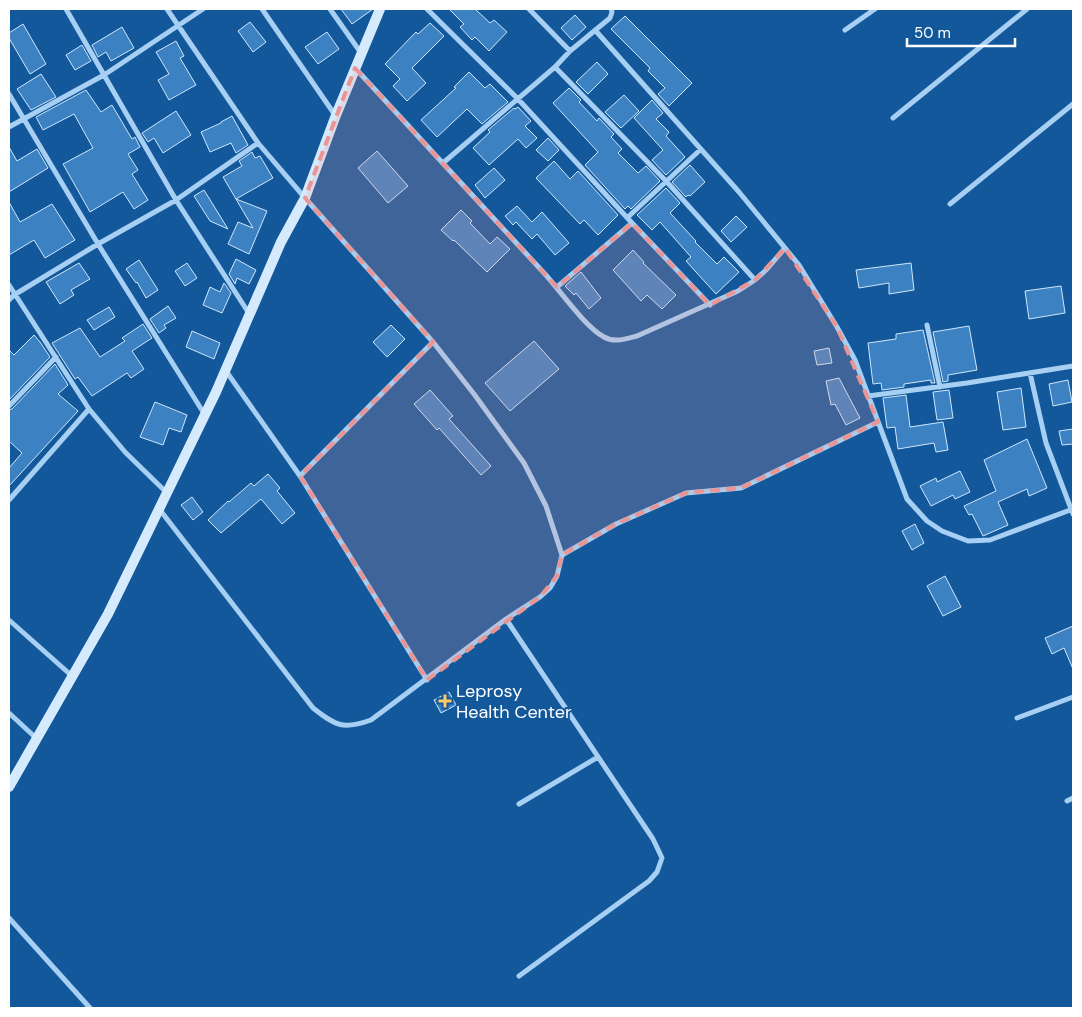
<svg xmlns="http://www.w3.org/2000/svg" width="1082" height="1017" viewBox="0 0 1082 1017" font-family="'DM Sans',sans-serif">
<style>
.building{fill:#3c81c1;stroke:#cee7fd}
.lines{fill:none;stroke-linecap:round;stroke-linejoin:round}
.street{stroke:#a6cff3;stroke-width:5}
.secondary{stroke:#d6eafd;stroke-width:10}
.marked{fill:#ea9494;fill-opacity:0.2;stroke:#ea9494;stroke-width:4;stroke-dasharray:10 6;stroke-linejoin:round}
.poi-dot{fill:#ffc869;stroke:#13589a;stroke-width:2}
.labels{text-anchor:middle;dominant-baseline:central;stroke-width:4;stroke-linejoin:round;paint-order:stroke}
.poi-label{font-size:18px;fill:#fff;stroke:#13589a;text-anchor:start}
</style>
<rect width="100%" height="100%" fill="#13589a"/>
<path class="building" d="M341 9H373L352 24Z
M449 9H475L490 23 494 20 507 32 489 51 475 37 472 40 460 27 464 24Z
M575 15 586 27 572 40 561 28Z
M625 16 692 83 669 106 658 94 665 88 648 71 650 68 611 29Z
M250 22 266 42 253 52 238 31Z
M430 23 444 36 412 68 426 83 407 101 393 86 400 79 385 64 416 32 418 34Z
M23 24 46 64 30 74 9 38V33Z
M122 27 134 48 111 61 106 52 98 57 92 45Z
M327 32 339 49 318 64 305 47Z
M176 41 184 56 180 58 196 85 169 100 158 80 169 74 156 52Z
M82 45 91 61 75 70 66 55Z
M597 62 608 74 588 94 576 82Z
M469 72 485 88 490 84 508 102 482 124 467 109 437 137 421 120 456 88 454 87Z
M41 74 56 97 31 110 17 89Z
M569 88 581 100 579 102 597 121 599 118 614 134 611 137 622 149 618 153 638 173 646 166 660 181 631 209 628 206 625 209 585 165 598 152 553 103Z
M86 90 101 112 112 105 132 139 135 137 140 147 128 154 138 170 132 174 148 200 134 209 123 192 90 212 63 164 93 148 74 114 43 130 36 117Z
M624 95 639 111 621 128 605 112Z
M652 100 663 113 656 119 669 132 666 136 685 157 666 175 652 160 663 150 634 118Z
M518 107 531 121 525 126 537 138 526 148 518 139 489 165 473 148 490 132 488 130 514 108 515 109Z
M176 111 191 135 163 153 154 138 148 142 142 133Z
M232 116 248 145 236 153 231 143 210 152 201 132 221 123V122Z
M548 138 559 150 548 161 536 150Z
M9 147 17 161 37 149 48 168 9 192Z
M377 151 408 186 388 203 358 168Z
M252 152 255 158 260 156 273 178 236 199 267 211 249 254 228 244 238 222 253 228 223 177 242 166 239 161Z
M554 161 570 179 578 171 618 215 598 235 584 220 580 224 536 178Z
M690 165 705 182 690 196 688 195 686 197 672 182Z
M494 168 505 180 485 198 475 185Z
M666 188 680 203 670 213 696 241 695 242 717 264 724 257 739 272 716 294 686 261 691 257 660 222 652 230 637 215Z
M204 190 228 229 210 221 194 196Z
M9 202 20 222 52 204 75 240 45 258 34 240 9 255Z
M517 206 532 222 542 212 569 243 555 255 537 234 532 239 516 222 513 225 505 216Z
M461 210 472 221 470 223 490 244 497 237 510 249 487 272 454 240 453 241 441 230Z
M736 216 747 227 731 242 721 231Z
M633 250 644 262 643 263 676 295 662 309 647 295 641 301 613 270Z
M236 259 256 270 249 284 237 278 235 284 229 274Z
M139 260 158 290 146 298 137 282 136 283 126 269Z
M79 263 90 279 71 290 74 295 60 304 46 282Z
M187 263 197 278 185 286 175 271Z
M911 263 914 290 889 294V283L859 288 856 270Z
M581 272 601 298 589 309 576 293 574 295 565 286Z
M224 283 231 293 222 313 203 305 210 287 220 292Z
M1061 286 1065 313 1029 319 1025 291Z
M168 306 176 318 164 325 166 328 159 333 150 319Z
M109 307 115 317 94 330 87 320Z
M143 324 152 338 132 351 144 369 131 378 127 373 92 396 78 377 75 379 52 343 80 328 100 357 125 341 122 338Z
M391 325 405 339 387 357 373 342Z
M969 326 977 370 948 375V381L943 382 933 332Z
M923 330 935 383H931V380L904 384V387L882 390 881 383 873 384 868 343 896 339V334Z
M192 331 220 343 214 359 186 347Z
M34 335 40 342 50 357 9 400V350L14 355Z
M534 341 559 369 510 411 485 383Z
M829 348 832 363 817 365 814 351Z
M55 364 68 385 58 394 78 411 9 486V468L22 453 9 441V410L12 409Z
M839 378 860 418 846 425 835 404 831 405 826 381Z
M1068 380 1072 402 1053 406 1049 384Z
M1021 388 1026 427 1003 430 997 392Z
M430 390 453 416 449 419 491 466 481 475 439 428 437 430 414 404Z
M949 390 953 418 937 420 933 392Z
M906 395 910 427 943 422 948 450 936 452 934 443 898 449 895 427 887 428 883 398Z
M155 402 187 415 181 432 169 428 163 445 140 437Z
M1073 429V444L1062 445 1059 431Z
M1027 439 1047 488 1029 496 1027 489 998 502 1008 525 983 536 972 514 969 515 964 506 996 491 984 460Z
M960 471 970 492 955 499 953 495 931 506 920 486 936 478 937 482Z
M268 474 280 488 277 491 295 513 282 524 261 499 221 533 208 520 228 501 229 502 251 483 254 486Z
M192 497 203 512 193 520 181 505Z
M915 524 924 543 912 550 902 531Z
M945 576 961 607 943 616 927 586Z
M1073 626V669L1064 648 1052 654 1045 638Z
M449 692 456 705 441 713 434 700Z"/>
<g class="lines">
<path class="street" d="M66 9 176 200 250 315
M262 9 335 115
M330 9 361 53
M427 9 518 99 632 223 710 305
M529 9 570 51
M595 30 739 192 799 265 837 327 855 360 907 499 927 521 942 531 968 541 990 540 1073 509
M845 30 875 9
M555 67 667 182 755 280
M356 69C419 137 481 205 544 273 559 289 585 327 604 337 614 343 626 339 637 336L738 291 755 280 766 270 785 248
M9 94 98 244 205 415
M893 118 1027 9
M9 127 104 75 203 9
M443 163 555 67 570 51 610 18 612 12 611 9
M950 204 1073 104
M628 217 701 149
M9 285 89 409 125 452 167 493
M557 287 632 223
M9 300 14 295 98 244 176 200 258 143
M927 325 940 387
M226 371 300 476 427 680
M1030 373 1046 443 1073 514
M868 396 967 383 1073 366
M9 406 56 357
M300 476 433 342
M9 500 89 409
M160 510 313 708C336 726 343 730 371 720L506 619 540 597 550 588 557 576 562 555 546 506 524 463 474 394 433 342 305 198 258 143 167 9
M562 555 616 524 686 493 741 488 878 422
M506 619 653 839 662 858 657 872 649 881 519 976
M9 620 72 676
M9 713 36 738
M1017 718 1073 697
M1067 801 1073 798
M519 804 598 757
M9 918 90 1008"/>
<path class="secondary" d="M9 787 108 614 216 392 281 242 305 198 336 115 380 9"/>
</g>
<path class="marked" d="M355 68 557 287 632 223 710 305 755 280 785 248 837 327 878 422 741 488 686 493 616 524 562 555 557 576 540 597 427 680 300 476 433 342 305 198Z"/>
<path class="poi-dot" d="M442.5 693.5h5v5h5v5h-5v5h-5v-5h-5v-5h5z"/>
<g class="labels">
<g class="poi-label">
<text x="456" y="691">Leprosy<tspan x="456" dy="21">Health Center</tspan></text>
</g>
</g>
<rect width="1082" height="1017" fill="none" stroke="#ffffff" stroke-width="20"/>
<path d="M907 38v8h108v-8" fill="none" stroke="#ffffff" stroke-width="2.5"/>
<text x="914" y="38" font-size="15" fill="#ffffff" stroke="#13589a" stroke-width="4" paint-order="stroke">50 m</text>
</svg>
